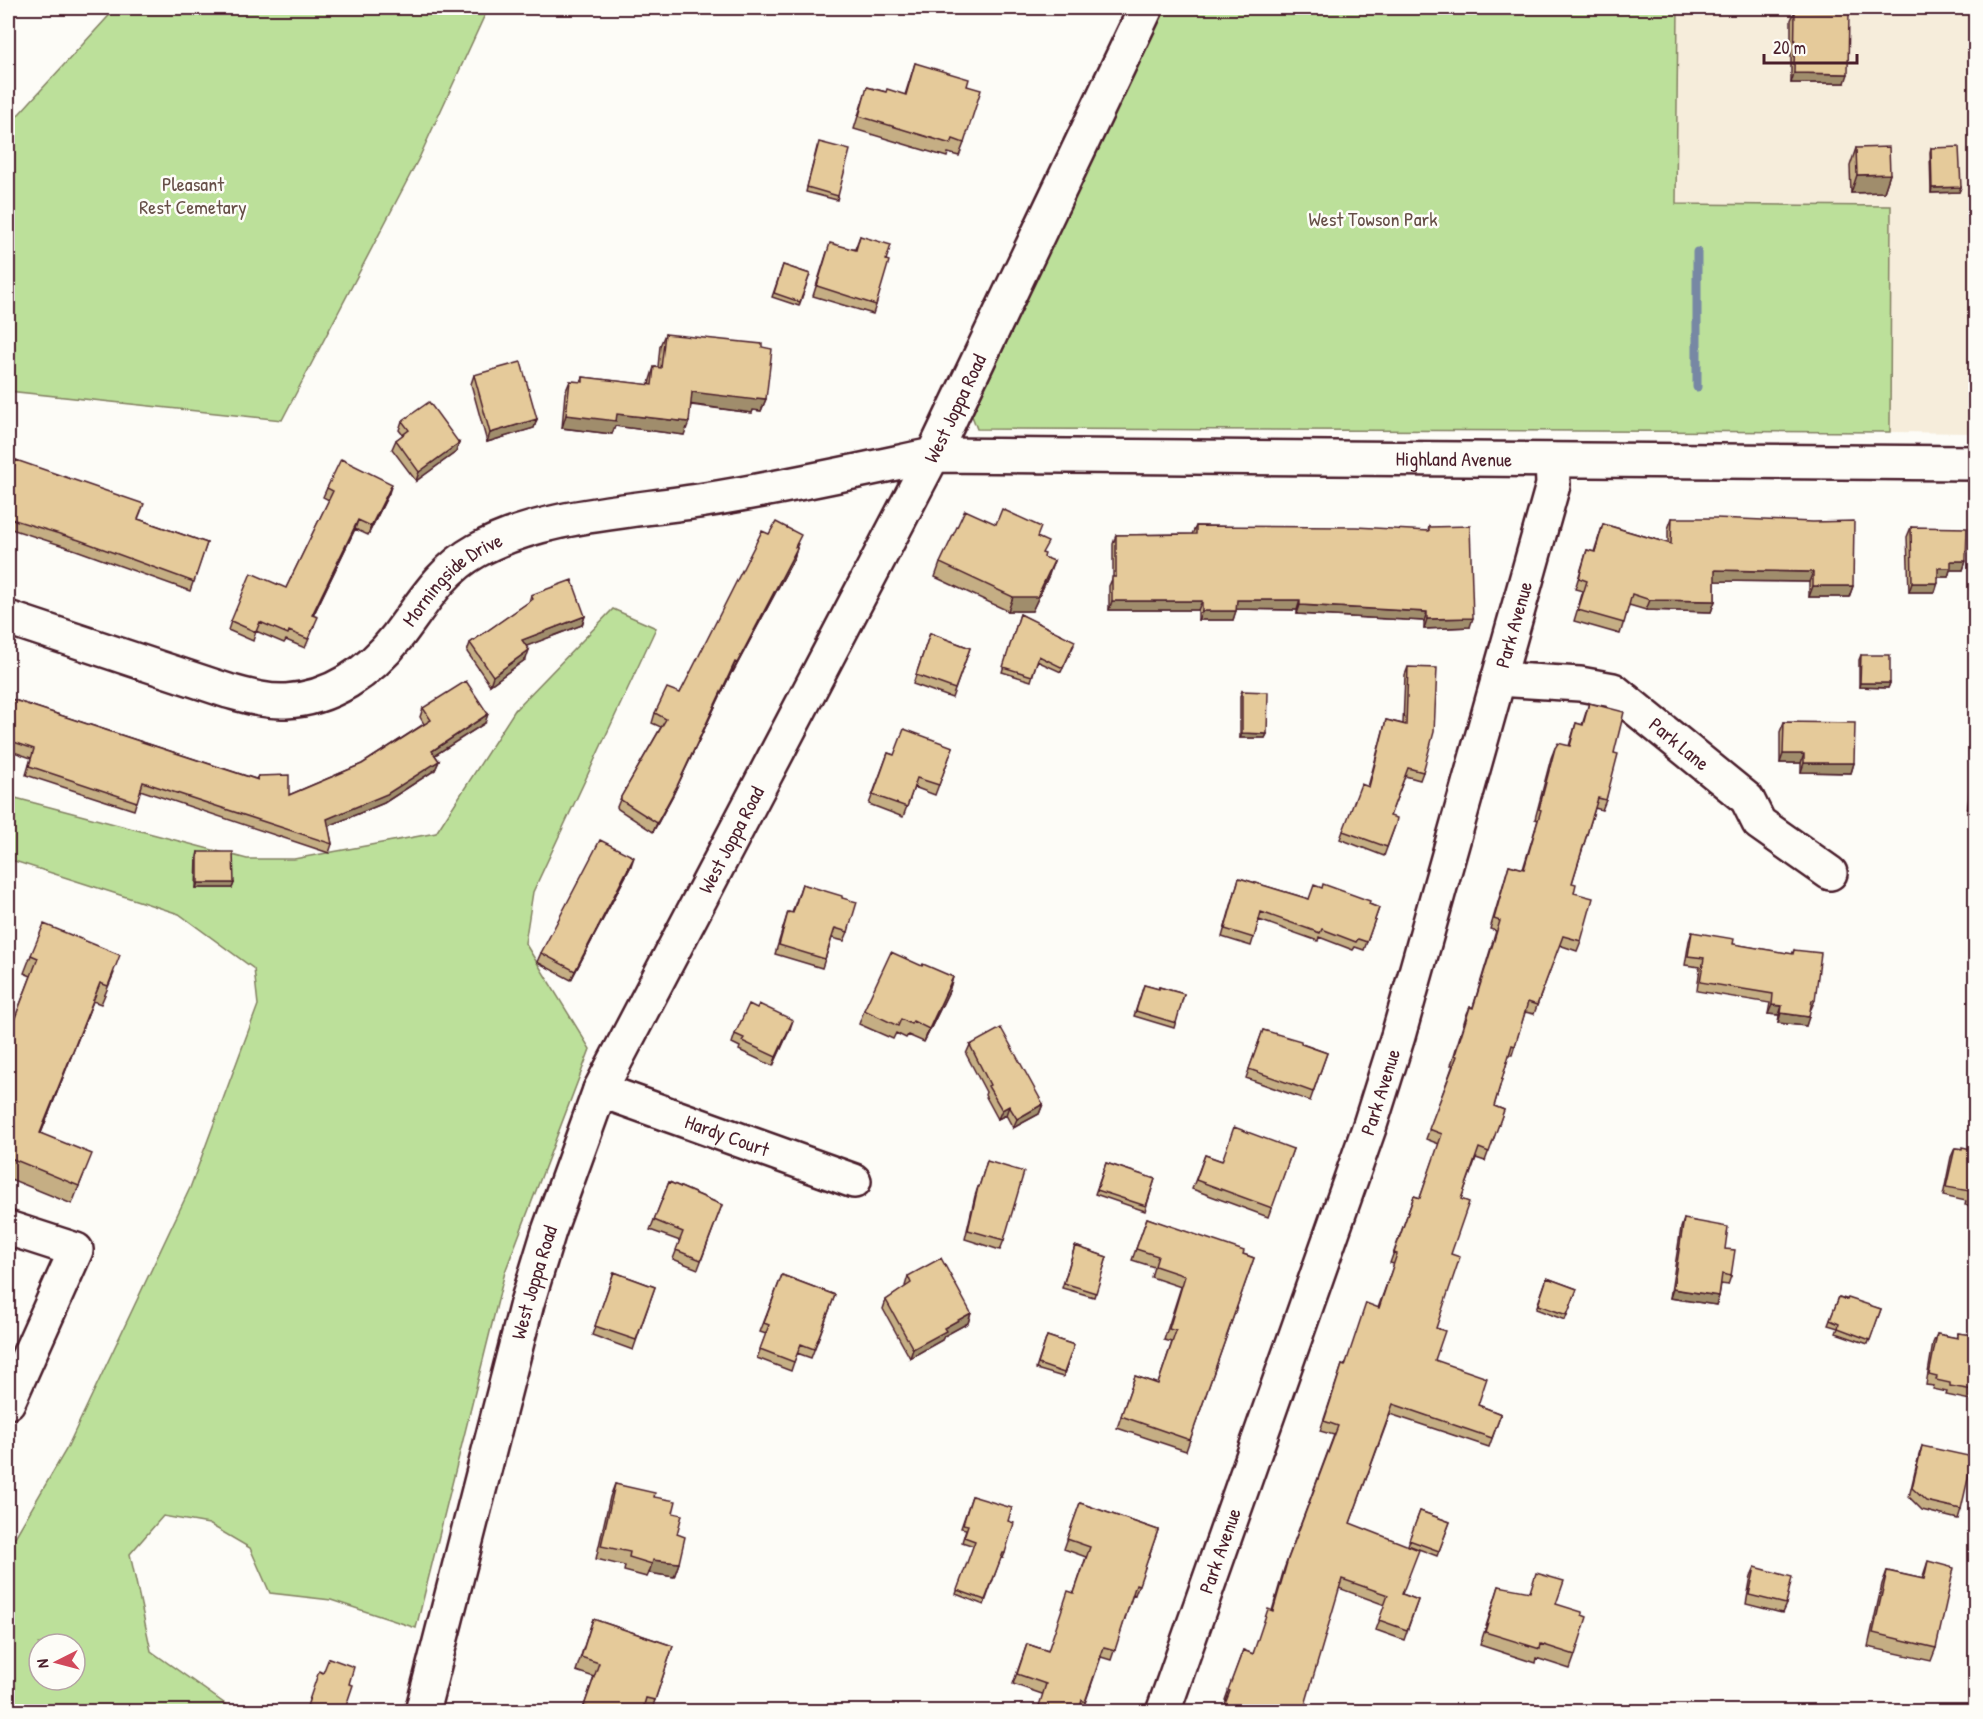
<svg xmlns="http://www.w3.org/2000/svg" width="1983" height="1719" font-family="'Patrick Hand',sans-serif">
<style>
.built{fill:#f6eddb}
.green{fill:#bce09a;stroke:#838062;stroke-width:1.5;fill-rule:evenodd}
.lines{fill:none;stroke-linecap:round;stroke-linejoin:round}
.stream{stroke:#7788a4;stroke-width:9}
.minor-casing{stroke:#4a1f2b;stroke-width:38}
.minor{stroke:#fdfcf7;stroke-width:33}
.wall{fill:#c5ae84;stroke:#4a1f2b;stroke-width:1.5}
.shaded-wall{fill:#a08d6c;stroke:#4a1f2b;stroke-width:1.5}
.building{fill:#e5ca9a;stroke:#4a1f2b;stroke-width:1.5}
.labels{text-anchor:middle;stroke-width:5;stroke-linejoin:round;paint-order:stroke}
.park-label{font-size:20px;fill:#664f47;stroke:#fdfcf7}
.street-label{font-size:20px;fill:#4a1f2b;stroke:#fdfcf7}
</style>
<rect width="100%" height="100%" fill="#fdfcf7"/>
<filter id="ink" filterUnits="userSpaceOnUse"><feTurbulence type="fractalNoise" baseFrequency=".0167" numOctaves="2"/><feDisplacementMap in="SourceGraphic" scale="12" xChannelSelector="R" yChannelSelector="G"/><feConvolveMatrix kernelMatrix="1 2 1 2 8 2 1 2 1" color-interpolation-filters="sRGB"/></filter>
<g filter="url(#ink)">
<path class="built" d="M1678,8H1975V433L1890,432L1891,206L1676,204Z"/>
<path class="green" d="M116,8H488L420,156L282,420L8,391V126Z
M1164,8H1678L1676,204L1891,206L1890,432L977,429L972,416Z
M613,609L656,628L533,892L525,943L590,1049L505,1272L416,1628L331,1600L270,1593L250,1548L209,1524L163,1516L130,1554L151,1651L228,1706L226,1711H8V1549L67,1448L190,1188L258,1005L254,969L179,914L8,859V796L247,859H294L436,833L515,710ZM39,1644H75V1680H39Z"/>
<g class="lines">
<path class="stream" d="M1697,387V252"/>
<g class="minor-casing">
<g id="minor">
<path id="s1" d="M8,618L228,691C247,696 266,702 286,701C330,699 370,672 397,637C421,606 440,571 476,551C542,514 631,512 705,500C781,488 857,471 933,455L1976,463"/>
<path id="s2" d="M1498,679L1580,684L1613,690L1747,799L1759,823L1830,873"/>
<path id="s3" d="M600,1090L854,1181"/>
<path d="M8,1228L76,1250L8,1402"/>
<path id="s4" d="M422,1712L527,1303L549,1231L600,1090L933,455L1146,8"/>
<path id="s5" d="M1163,1712L1369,1128L1398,1036L1553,485L1552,460"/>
</g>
</g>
<use href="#minor" class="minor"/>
</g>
<path class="wall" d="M1795,11L1845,83H1791V20Z
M915,63L967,86L964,143L959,156L948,153L947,157L854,129L867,87L886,92L905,95Z
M817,147L838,196L837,200L806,192Z
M1856,148L1890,174L1884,192L1851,193L1850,166Z
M1931,148L1961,187L1959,192L1931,193L1930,152Z
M860,236L886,260L876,305L873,314L813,296L827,252L855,249Z
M783,265L810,274L799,306L772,297Z
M665,334L766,399L761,411L753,410L752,413L691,405L684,435L615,426L612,434L562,428L565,393L570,381L581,382L583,377L649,385L650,380L654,367H658L660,346Z
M474,375L537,419L534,428L487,442L471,384Z
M402,421L459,443L456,452L416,481L392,449L396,440L403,435L399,430Z
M16,460L138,519L207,543L190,591L76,550L8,528V485Z
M327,488L389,493L368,535L355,529L313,616L314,627L305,648L286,640L284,643L256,631L253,641L228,630L231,621L286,588L329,500L323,497Z
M1672,518L1853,586L1849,597H1809V582L1715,581V601L1711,612L1646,610L1629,605L1620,634L1574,621L1583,591L1575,589L1587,550L1594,552L1603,524L1668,543V529Z
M996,524L1038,538L1043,554L1049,575L1032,611H1008L935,577L940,563Z
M1196,526L1428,531L1429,527L1470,627L1424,629V621L1297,614V610L1236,609L1233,620H1198V610H1109V586L1113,577V544L1116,535L1192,534Z
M1911,527L1966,561L1963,570H1950L1948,577H1938L1935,592H1909L1907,537Z
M769,534L798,544L796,548H797L794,558L733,672L732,671L673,795L653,832L618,809L617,807L621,797L661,727L652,723L655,713L680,693Z
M531,595L585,616L582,625L526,646V659L490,685L467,652L470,643L529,602Z
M1020,614L1074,645L1061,672L1037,661L1031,681L1002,672Z
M930,633L970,648L952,698L913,684Z
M1861,655L1890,683L1888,688L1859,687V660Z
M1408,667L1423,772L1420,780L1405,776L1390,816L1396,823L1384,856L1340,839L1343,831L1368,787L1386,720L1403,724L1405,675Z
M1242,691L1267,734L1265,738H1240V696Z
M8,698L256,779L258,776L289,795L362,764L424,724L420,717L423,708L485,723L435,755L439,761L435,770L384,803L328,826L332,844L329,853L140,790L134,810L26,775L31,758L8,750Z
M1589,703L1614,753L1606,800L1602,810L1595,808L1572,883L1574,893L1581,941L1577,951L1559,945L1534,1014L1525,1012L1512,1055H1509L1494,1106L1504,1110L1485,1161L1476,1158L1461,1199L1436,1328L1435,1360L1478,1405L1501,1414L1489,1447L1390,1414L1350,1523L1402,1594L1418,1600L1404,1640L1376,1630L1385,1605L1339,1588L1226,1701L1225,1700L1243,1650L1253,1654L1272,1611L1284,1569L1334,1435L1320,1431L1342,1365L1344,1366L1378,1308L1394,1264L1390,1263L1414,1196L1420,1198L1439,1144L1426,1139L1453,1065H1451L1466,1016L1470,1007H1473L1496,931L1490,929L1509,865L1523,869L1538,820L1535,819L1551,758L1555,748L1569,746L1576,723L1582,725Z
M1784,722L1854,763L1851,773L1801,772V763H1780V732Z
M953,747L935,795L914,787L903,817L869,804L888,753L894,755Z
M1971,783L1976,813H1967L1970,788Z
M198,852L234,883L232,888H196L197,856Z
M631,866L571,980L537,962L541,953Z
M1239,878L1309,899L1369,904L1379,908L1364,950L1355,947L1353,950L1319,937L1318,941L1259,920L1251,946L1222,937Z
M802,884L842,898L848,932L844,941L832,938L822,968L775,954L788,912L792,913Z
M1692,932L1733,944L1792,954L1794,950L1815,1000L1811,1009H1810L1806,1026L1778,1023L1779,1015L1768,1014L1770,1003L1697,991L1700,967L1685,965L1689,941Z
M31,955L114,973L101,1004L93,1001L41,1133L85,1171L72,1204L8,1178V1036L31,976L24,973Z
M922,966L953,977L949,991L924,1042L908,1035L906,1038L896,1033L893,1039L859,1024L864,1010Z
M1144,985L1158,989L1159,987L1184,994L1174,1028L1134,1016Z
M790,1029L773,1066L739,1050L740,1047L732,1043L735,1034Z
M1263,1030L1327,1053L1310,1101L1246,1078Z
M970,1045L1043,1104L1039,1114L1013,1128L1006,1115L998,1119L985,1095L986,1092L966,1054Z
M1955,1148L1976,1150V1207L1965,1205L1966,1201L1943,1196L1951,1157Z
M1293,1149L1268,1217L1192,1189L1205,1155L1222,1161Z
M987,1161L1004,1240L1000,1250L965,1239L975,1196L978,1187H979Z
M1106,1163L1155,1179L1145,1211L1095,1194Z
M669,1182L722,1205L698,1269L673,1259L680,1241L650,1230Z
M1147,1218L1254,1258L1186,1451L1117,1428L1135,1376L1158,1384L1172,1342L1164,1340L1181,1287L1151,1277L1154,1267L1132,1260Z
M1684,1219L1725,1249L1731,1276L1728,1285L1721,1284L1719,1296L1716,1305L1670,1298L1681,1228Z
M1075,1246L1107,1257L1094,1297L1062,1288Z
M614,1272L655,1287L633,1350L592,1335Z
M782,1275L835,1295L811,1358L797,1353L791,1371L757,1358L766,1334L760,1332Z
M908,1276L971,1313L968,1323L944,1336L942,1340L910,1358L883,1309L886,1300L906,1287L905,1286Z
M1547,1278L1577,1289L1565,1320L1536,1309Z
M1839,1297L1881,1309L1868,1344L1836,1333L1838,1328L1828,1325Z
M1972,1329H1976V1398L1971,1397L1970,1400L1946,1395L1947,1392L1933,1389L1934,1386L1926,1385L1933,1343L1937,1334L1956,1338L1958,1333L1970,1335Z
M1047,1336L1074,1345L1063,1377L1036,1369Z
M1922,1446L1961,1509L1958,1519L1922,1510L1909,1497L1919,1455Z
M615,1484L654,1497L673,1513L677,1534L679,1563L674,1577L649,1573L647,1577L624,1571L625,1566L596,1559L610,1497Z
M972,1496L1008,1521L1005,1553L1003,1558L1001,1557L984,1605L956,1594L974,1546L962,1542L966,1529L961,1528Z
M1080,1503L1158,1530L1135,1595L1133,1594L1111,1660L1101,1657L1082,1712L1042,1694L1013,1684L1027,1644L1048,1651L1074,1593L1086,1557L1064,1549Z
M1420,1511L1450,1522L1437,1556L1408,1545Z
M1928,1561L1936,1648L1931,1661L1868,1647L1882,1584L1887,1571L1922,1579Z
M1755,1567L1786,1604L1782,1613L1746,1604L1751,1576Z
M1499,1586L1556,1604L1575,1655L1570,1669L1536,1658L1535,1663L1480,1645Z
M593,1619L673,1646L651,1712H582L594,1677L576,1671Z"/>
<path class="shaded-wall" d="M1794,73L1848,74L1845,83H1791Z
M1890,174L1884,192L1851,193L1857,175Z
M1961,187L1959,192L1931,193L1932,188Z
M692,392L766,399L761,411L753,410L752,413L688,404Z
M617,414L689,422L684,435L615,426L612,434L562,428L566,415Z
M537,419L534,428L487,442L490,433Z
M459,443L456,452L416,481L419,472Z
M392,484L389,493L368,535L371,526Z
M358,520L355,529L309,624L312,615Z
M797,548L794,558L733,672L737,663Z
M1054,561L1049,575L1032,611H1008L1013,597Z
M1951,561H1966L1963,570H1950L1948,577H1935L1938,568Z
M1715,570L1813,572L1809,582L1711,581Z
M1912,583H1938L1935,592H1909Z
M1813,586H1853L1849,597H1809Z
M1237,600H1300L1297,610L1233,609Z
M1650,600L1715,601L1711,612L1646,610Z
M1112,601H1202L1198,610H1109Z
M1300,605L1427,612L1424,621L1297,614Z
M1202,611H1236L1233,620H1198Z
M585,616L582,625L519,649L522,640Z
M1473,618L1470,627L1424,629L1427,619Z
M529,650L526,659L490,685L493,676Z
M735,662L732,671L673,795L653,832L657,823Z
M1860,683H1890L1888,688L1859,687Z
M488,714L485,723L429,759L432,751Z
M1242,733L1267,734L1265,738H1240Z
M1783,754H1804L1801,763H1780Z
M439,761L435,770L384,803L324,828L327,819Z
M1804,763H1854L1851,773L1801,772Z
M1968,808L1976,809V813H1967Z
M634,857L631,866L571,980L575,971Z
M198,883H234L232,888H196Z
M953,977L949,991L924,1042L929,1029Z
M100,983L93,1001L34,1151L40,1133Z
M1772,1005L1782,1006L1779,1015L1768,1014Z
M1781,1013L1809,1017L1806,1026L1778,1023Z
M793,1020L790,1029L773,1066L776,1057Z
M1043,1104L1039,1114L1013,1128L1017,1119Z
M1009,1106L1006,1115L998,1119L1002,1110Z
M1673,1289L1719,1296L1716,1305L1670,1298Z
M971,1313L968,1323L944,1336L942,1340L910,1358L913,1349L944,1328Z
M653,1560L679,1563L674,1577L649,1573Z"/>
<path class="building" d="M1795,11L1849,12L1848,74L1794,73Z
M915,63L969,79L967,86L981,90L964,143L953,139L951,144L859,116L867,87L886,92L887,89L906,95Z
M819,142L850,150L838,196L807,187Z
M1889,147L1890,174L1857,175L1856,148Z
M1959,147L1961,187L1932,188L1931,148Z
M860,236L891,245L886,260L889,261L876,305L817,286L830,243L856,250Z
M783,265L810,274L800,302L774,293Z
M665,334L762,344V347L772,349L766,399L757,398L756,400L692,392L689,422L617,414L616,421L566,415L570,381L583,382V377L652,385L654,367L661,368Z
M521,362L537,419L490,433L474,375Z
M429,402L459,443L419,472L396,440L409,430L402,421Z
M341,459L392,484L371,526L358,520L312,615L318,617L308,639L289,631L288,634L260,622L256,632L231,621L251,573L286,588L333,491L327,488Z
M16,460L144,504L138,519L207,543L194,582L79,540L8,518V488Z
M1002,509L1041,527L1037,537L1048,542L1042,553L1045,554L1044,557L1054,561L1037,597H1013L940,563L965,510L996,524Z
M1672,518H1716L1813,522L1854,521L1853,586H1813V572L1715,570V601L1650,600L1632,594L1624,623L1578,610L1587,581L1579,578L1587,550L1595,552L1603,524L1671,544Z
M776,522L801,535L795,547L797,548L737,663L735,662L677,786L657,823L621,800V797L666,719L655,713L667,688L680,693L762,531L769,534Z
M1196,526L1356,527L1429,531V527L1470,526L1473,618L1427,619V612L1300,605V600H1237L1236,611H1202V601H1112V577H1116V535L1196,534Z
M1911,527L1967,528L1966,561H1951V568H1938V583H1912Z
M572,580L585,616L522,640L529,650L493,676L470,643L533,599L531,595Z
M1020,614L1075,641L1063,668L1039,656L1032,676L1003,667Z
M930,633L970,648L955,689L916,675Z
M1861,655H1890V683H1860Z
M1408,667L1437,668L1434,732L1423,772L1408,768L1390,816L1397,818L1396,823L1387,847L1343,831L1361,784L1369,787L1386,720L1406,725Z
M466,681L488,714L432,751L439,761L387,794L327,819L332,844L143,782L137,802L29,766L34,749L8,740V698L258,780V776L289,775V795L362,764L431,720L423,708Z
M1242,691L1268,692L1267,734L1242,733Z
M1589,703L1624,712L1614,753L1618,754L1606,800L1598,798L1572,883L1576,884L1574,893L1593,898L1581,941L1563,936L1537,1005L1528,1002L1515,1046L1512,1045L1494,1106L1504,1110L1489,1152L1479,1148L1461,1199L1469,1202L1451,1254L1460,1257L1436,1328L1445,1331L1435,1360L1487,1378L1478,1405L1501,1414L1492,1438L1393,1404L1350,1523L1419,1550L1402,1594L1418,1600L1407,1630L1379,1620L1388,1595L1342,1579L1303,1712H1222L1230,1691L1228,1690L1243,1650L1253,1654L1268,1609L1273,1611L1288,1559L1338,1426L1324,1421L1342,1365L1345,1366L1366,1303L1379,1308L1397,1254L1394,1253L1414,1196L1420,1198L1442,1134L1429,1129L1457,1056L1455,1055L1470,1007L1473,1008L1500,921L1494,919L1509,865L1524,869L1541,810L1539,809L1555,748L1558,743L1570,746L1576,723L1583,725Z
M1784,722L1855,723L1854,763H1804V754H1783Z
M904,729L953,747L939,785L917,778L907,807L873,795L888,753L894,755Z
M1971,783H1976V809L1968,808Z
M600,840L634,857L575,971L541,953Z
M198,852H233L234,883H198Z
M1239,878L1309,899L1314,885L1322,888L1323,884L1370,901L1369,904L1379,908L1367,942L1358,939L1356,942L1322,929L1320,933L1261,912L1254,938L1225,929Z
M802,884L842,896V898L857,902L848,932L835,928L825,959L779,945L788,912L793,913Z
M44,924L120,955L108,986L100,983L40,1133L92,1154L79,1186L8,1157V1036L38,958L31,955Z
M1692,932L1734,939L1733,944L1793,954L1794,950L1821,953L1815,1000H1812L1809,1017L1781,1013L1782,1006L1772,1005L1773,994L1700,982L1704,958L1688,956Z
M891,952L922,966L923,964L953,977L929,1029L913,1021L911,1024L901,1019L898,1026L864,1010Z
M1144,985L1159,989V987L1184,994L1176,1023L1136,1011Z
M749,1004L757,1008L759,1004L793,1020L776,1057L742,1041L744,1038L735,1034Z
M1001,1028L1043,1104L1017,1119L1009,1106L1002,1110L988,1086L990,1085L970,1045Z
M1263,1030L1301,1041V1044L1327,1053L1313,1092L1249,1069Z
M1234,1127L1293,1149L1272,1208L1196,1180L1205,1155L1222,1161Z
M1962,1147L1976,1150V1197L1969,1196L1970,1191L1946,1187L1955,1148L1962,1149Z
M987,1161L1024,1172L1004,1240L968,1230L978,1187H979Z
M1106,1163L1155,1179L1146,1206L1097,1190Z
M669,1182L722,1205L701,1260L676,1250L683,1232L654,1220Z
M1147,1218L1244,1251L1243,1254L1254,1258L1190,1440L1121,1416L1135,1376L1158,1384L1176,1331L1169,1329L1185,1276L1155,1266L1158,1256L1136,1249Z
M1684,1219L1728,1227L1725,1249L1735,1250L1731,1276L1722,1274L1719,1296L1673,1289Z
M1075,1246L1107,1257L1096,1293L1064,1283Z
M941,1258L971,1313L944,1328L946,1331L913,1349L886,1300L911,1283L908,1276Z
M614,1272L655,1287L636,1340L595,1326Z
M782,1275L835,1295L814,1349L801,1344L794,1362L760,1349L769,1325L764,1323Z
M1547,1278L1577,1289L1567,1315L1538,1305Z
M1839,1297L1847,1300L1848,1298L1881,1309L1870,1340L1838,1328L1839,1324L1830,1320Z
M1972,1329H1976V1388H1974L1973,1390L1950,1386V1383L1936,1380L1937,1377L1929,1375L1937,1334L1958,1338V1333L1971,1335Z
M1047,1336L1074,1345L1064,1373L1038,1364Z
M1922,1446L1973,1457L1961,1509L1926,1501L1912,1488Z
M615,1484L655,1493L654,1497L676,1501L673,1513L682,1515L677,1534L685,1537L679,1563L653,1560L652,1564L629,1557L630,1552L601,1546Z
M972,1496L1012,1508L1008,1521L1014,1523L1005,1553H1003L985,1600L957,1590L975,1541L964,1537L968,1525L963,1524Z
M1080,1503L1158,1530L1139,1585L1136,1584L1115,1650L1104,1647L1085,1702L1082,1700L1079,1712H1037L1046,1684L1017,1674L1027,1644L1048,1651L1068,1591L1074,1593L1090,1547L1067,1539Z
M1420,1511L1450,1522L1439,1551L1409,1540Z
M1928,1561L1954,1568L1936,1648L1873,1633L1887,1571L1924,1579Z
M1755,1567L1792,1577L1786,1604L1749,1595Z
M1536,1573L1564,1581L1556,1604L1582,1612V1615L1587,1617L1575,1655L1541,1644L1540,1649L1485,1632L1499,1586L1530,1592Z
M593,1619L673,1646L655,1700L646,1698L642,1712H600L584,1706L599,1663L581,1657Z
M329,1658L354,1667L349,1684L353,1685L344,1712H305L319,1671L323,1673Z
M1900,1705L1935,1712H1899Z"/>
</g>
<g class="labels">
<g class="park-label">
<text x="193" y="191">Pleasant<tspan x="193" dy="23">Rest Cemetary</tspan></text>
<text x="1373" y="226">West Towson Park</text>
</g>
<g class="street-label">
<text dy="7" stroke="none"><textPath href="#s4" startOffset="1416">West Joppa Road</textPath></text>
<text dy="7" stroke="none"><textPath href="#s1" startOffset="1530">Highland Avenue</textPath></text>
<text dy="7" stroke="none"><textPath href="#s1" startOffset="504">Morningside Drive</textPath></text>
<text dy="7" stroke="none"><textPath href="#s5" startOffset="1143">Park Avenue</textPath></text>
<text dy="7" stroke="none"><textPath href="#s2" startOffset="201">Park Lane</textPath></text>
<text dy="7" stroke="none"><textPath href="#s4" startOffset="930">West Joppa Road</textPath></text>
<text dy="7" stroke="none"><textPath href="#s5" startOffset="657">Park Avenue</textPath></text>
<text dy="7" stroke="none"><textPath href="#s3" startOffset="135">Hardy Court</textPath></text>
<text dy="7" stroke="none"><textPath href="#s4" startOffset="444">West Joppa Road</textPath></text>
<text dy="7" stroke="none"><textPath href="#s5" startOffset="171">Park Avenue</textPath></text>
</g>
</g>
<rect width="1983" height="1719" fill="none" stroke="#fdfcf7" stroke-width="30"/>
<rect x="15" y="15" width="1953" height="1689" fill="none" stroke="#4a1f2b" stroke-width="2" filter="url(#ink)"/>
<g transform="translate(57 1662) rotate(264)"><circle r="28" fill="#fdfcf7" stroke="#b5a4a5" stroke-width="1.5"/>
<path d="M0-4.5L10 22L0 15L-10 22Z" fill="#d1495b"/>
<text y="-9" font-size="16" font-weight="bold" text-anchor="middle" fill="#4a1f2b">N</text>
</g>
<path d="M1764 54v9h93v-9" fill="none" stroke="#4a1f2b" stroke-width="3"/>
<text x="1773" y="54" font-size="18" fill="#4a1f2b" stroke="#fdfcf7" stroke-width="4.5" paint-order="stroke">20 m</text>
</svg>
